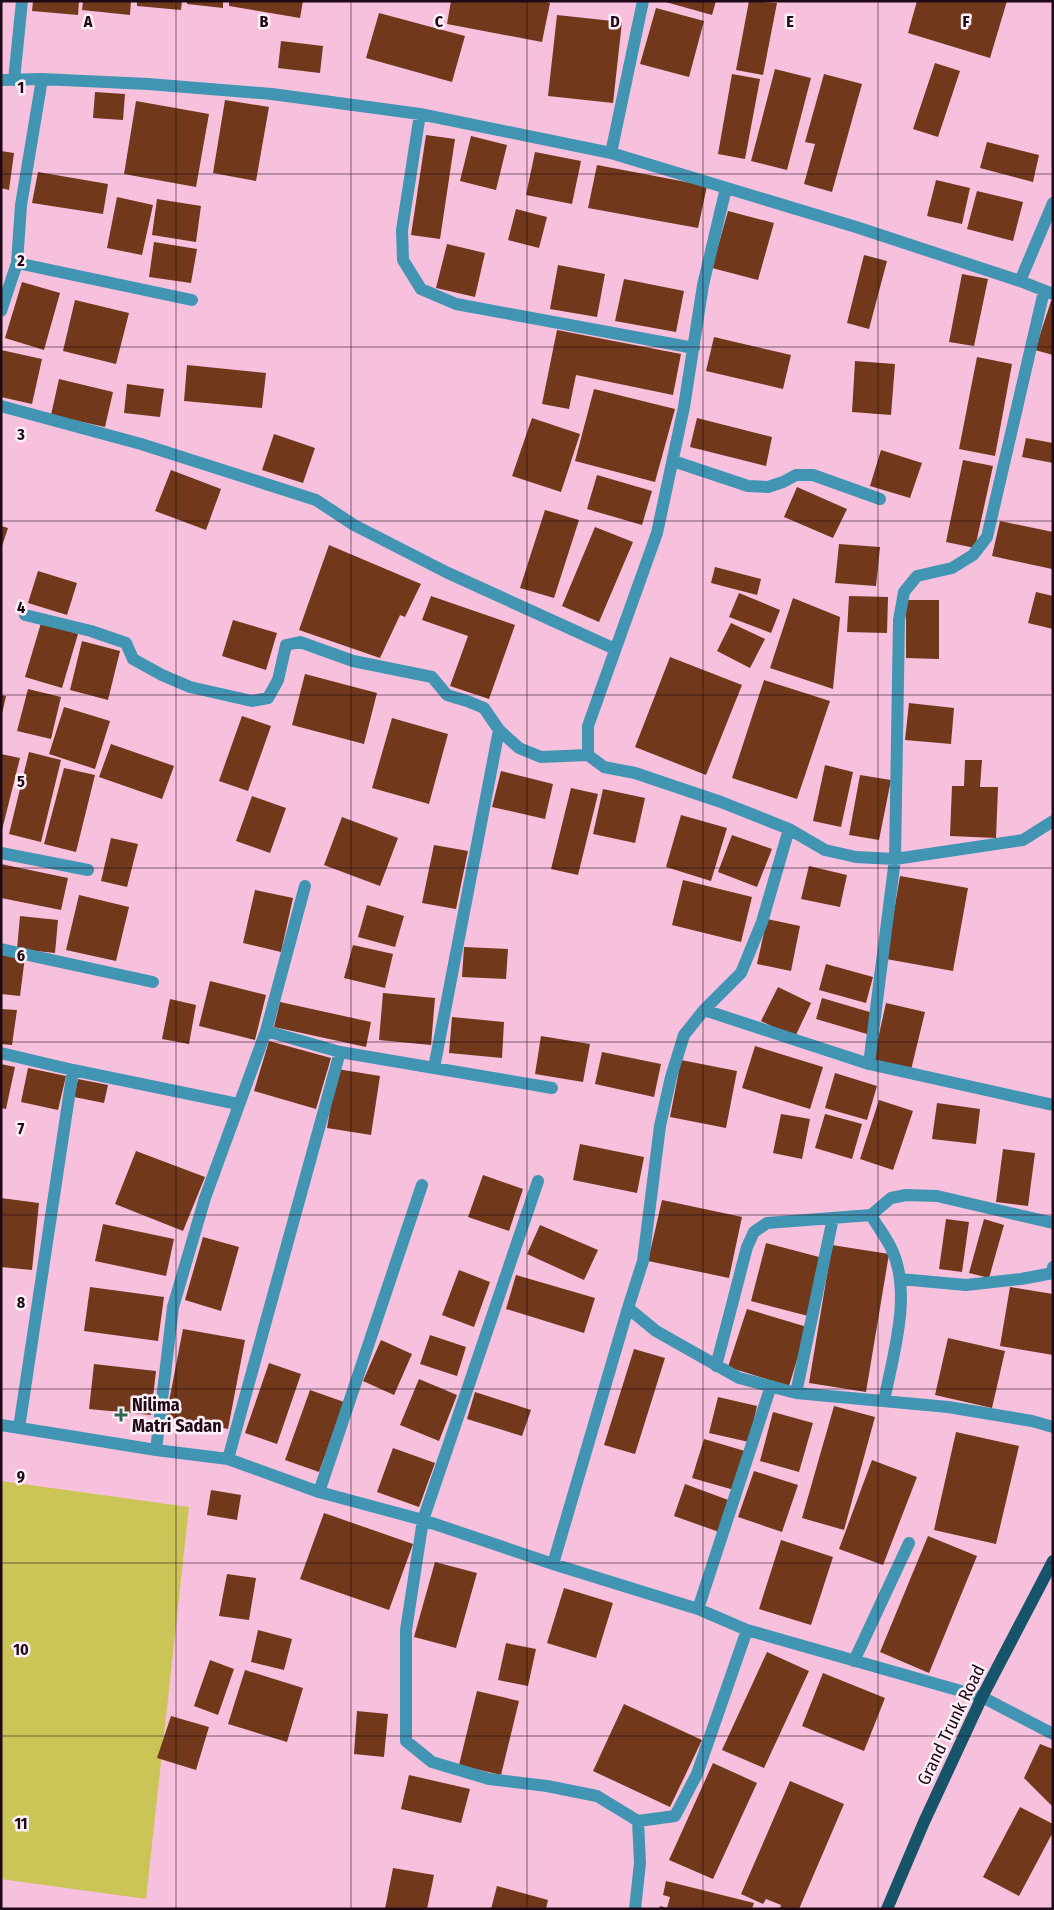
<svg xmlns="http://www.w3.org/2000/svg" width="1054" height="1910" font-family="'Fira Sans Condensed',sans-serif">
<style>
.green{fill:#cbc457}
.building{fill:#71381b}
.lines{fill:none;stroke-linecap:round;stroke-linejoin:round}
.street{stroke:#4294b3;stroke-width:12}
.primary{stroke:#175469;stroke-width:12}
.grid{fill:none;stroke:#1f0916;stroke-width:1;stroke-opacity:0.55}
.poi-dot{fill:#2d6750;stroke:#fef0f7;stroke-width:2}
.labels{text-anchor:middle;stroke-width:5;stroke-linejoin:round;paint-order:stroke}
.poi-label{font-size:18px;font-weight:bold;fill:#1f0916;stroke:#fef0f7;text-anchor:start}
.street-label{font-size:18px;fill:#1f0916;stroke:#fef0f7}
.grid-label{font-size:16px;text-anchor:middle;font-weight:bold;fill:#1f0916;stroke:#fef0f7;stroke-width:5;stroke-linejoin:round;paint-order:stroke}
</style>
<rect width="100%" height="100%" fill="#f7c1de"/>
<path class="green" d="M1,1481L189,1507L146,1899L1,1879Z"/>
<path class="building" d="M33,1H79L78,15L32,11Z
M83,1H131L130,15L82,10Z
M137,1H182L181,10L137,6Z
M187,1H223V8L187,4Z
M229,1H303L300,18L229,6Z
M451,1H542L550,3L542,42L447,24Z
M662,1H716L712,15Z
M749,1L777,3L763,75L736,70Z
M917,1H1007L990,58L908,33Z
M656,8L704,21L689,77L640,64Z
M379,13L465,36L452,82L366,58Z
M557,15L622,22L613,103L548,96Z
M281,41L323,46L320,73L278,68Z
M935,63L960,71L938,137L913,129Z
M775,69L811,78L787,170L751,161Z
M732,74L760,79L745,159L718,154Z
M824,74L862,84L832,192L804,184L815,144L805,142Z
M95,92L125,94L123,120L93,118Z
M225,100L269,107L256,181L213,173Z
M136,101L209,114L196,187L124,174Z
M426,135L455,139L440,239L411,235Z
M471,136L507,145L496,190L460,181Z
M987,142L1039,155L1033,182L980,168Z
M1,151L14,153L9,190L1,188Z
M535,152L581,161L572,204L526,195Z
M597,165L707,186L698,228L588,208Z
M38,172L108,184L103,214L32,203Z
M936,180L970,188L962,224L927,216Z
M977,191L1023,202L1013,241L967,229Z
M117,197L153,205L142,255L107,248Z
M157,199L201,206L196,242L152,235Z
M516,209L547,217L539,248L508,240Z
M728,211L774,223L758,280L712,268Z
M154,242L197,249L191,283L149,277Z
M447,244L485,253L475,297L436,288Z
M864,255L887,261L869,329L847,323Z
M558,265L605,274L597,317L550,309Z
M962,274L988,279L974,346L949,342Z
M624,279L684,291L676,332L615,321Z
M22,282L60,293L44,350L5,338Z
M75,300L129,313L116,364L63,351Z
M1051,301H1053V355L1035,350Z
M557,330L681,354L673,395L576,375L569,409L542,404Z
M714,337L791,355L783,389L706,371Z
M1,350L42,359L32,404L1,397Z
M977,357L1012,364L995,456L959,449Z
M855,361L895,364L891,415L852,412Z
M187,365L266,373L262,408L184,401Z
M59,379L113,392L105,427L51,415Z
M127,384L164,389L160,417L124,413Z
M594,389L675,409L655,482L575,461Z
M532,418L580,434L561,492L512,476Z
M697,418L772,437L766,466L690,447Z
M274,434L315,448L303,483L262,470Z
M1026,438L1053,443V463L1022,457Z
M881,450L922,463L910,498L870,486Z
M963,460L993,466L975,548L946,542Z
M171,470L221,489L206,530L155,511Z
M597,475L652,491L642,525L587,509Z
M797,487L847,509L833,538L784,517Z
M545,510L579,520L554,598L520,588Z
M1000,521L1053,532L1052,569L992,556Z
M1,526L8,528L2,546H1Z
M595,527L633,542L599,622L562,606Z
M839,544L880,547L876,586L835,583Z
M329,545L421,584L405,617L400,615L380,658L299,630Z
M715,567L761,579L757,595L711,583Z
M38,571L77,583L67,615L28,603Z
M1036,592L1053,596V629L1028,623Z
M739,593L780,610L771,633L729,617Z
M431,596L515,625L489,699L450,686L468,636L422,620Z
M849,596L888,597L887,633L847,632Z
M793,598L840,617L833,689L770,668Z
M906,600H939V659L906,658Z
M233,620L277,633L266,670L222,656Z
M41,623L78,634L62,688L25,677Z
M731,623L765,639L750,668L717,651Z
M82,641L120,651L108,700L70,690Z
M670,657L742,685L706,775L635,747Z
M305,674L377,693L364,744L292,725Z
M764,680L830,701L797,799L732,778Z
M28,689L61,697L51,739L17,731Z
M1,695L6,696L2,714H1Z
M909,703L954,708L951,744L905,740Z
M64,707L110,721L95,769L49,754Z
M242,716L271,726L248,791L219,781Z
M392,718L448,734L429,804L372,788Z
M111,744L174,766L162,799L99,777Z
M29,752L61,760L41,842L9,834Z
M1,754L20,758L2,830H1Z
M965,760H982L980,787H998L996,838L950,836L952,786H964Z
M825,765L853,772L841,827L813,821Z
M64,768L95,775L76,852L44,844Z
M501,771L553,784L545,819L492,807Z
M860,775L891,780L879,840L849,835Z
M571,788L598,794L578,875L551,869Z
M603,789L645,798L635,843L593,834Z
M252,796L286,808L270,853L236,841Z
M681,815L727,828L711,881L666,867Z
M342,817L398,838L380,886L324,865Z
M732,835L772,849L757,887L718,872Z
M111,838L138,844L127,887L101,881Z
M434,845L468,851L456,909L422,903Z
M1,864L68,878L61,910L1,898Z
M809,866L847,875L840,907L801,899Z
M900,876L968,888L953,971L886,959Z
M683,880L752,897L741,942L672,925Z
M255,890L293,898L281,952L243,943Z
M79,895L129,907L116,961L66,950Z
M367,905L404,916L395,947L358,937Z
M20,916L58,920L55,953L17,949Z
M767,919L800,926L791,971L757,964Z
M353,945L393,954L385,988L344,978Z
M464,947L508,949L506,979L462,977Z
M1,954L25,957L20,996L1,994Z
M826,964L873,977L866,1003L819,990Z
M210,981L266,995L255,1040L199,1026Z
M778,987L811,1003L795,1037L761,1021Z
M383,993L435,998L431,1045L379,1040Z
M822,998L873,1013L867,1034L816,1019Z
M170,999L196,1005L189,1044L162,1039Z
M280,1002L371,1022L366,1047L274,1027Z
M886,1003L925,1012L911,1070L873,1061Z
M1,1009L17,1010L12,1045L1,1044Z
M452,1017L504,1022L502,1058L449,1053Z
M541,1036L590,1044L583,1082L535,1074Z
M269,1041L331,1058L316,1109L254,1091Z
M755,1046L823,1067L810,1109L742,1088Z
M602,1052L661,1064L654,1097L595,1084Z
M681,1060L737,1071L726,1128L670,1117Z
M1,1064L15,1067L6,1109L1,1108Z
M28,1068L66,1076L58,1110L21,1102Z
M337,1069L380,1076L371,1135L327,1128Z
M835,1073L877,1086L867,1120L825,1108Z
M78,1079L108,1085L104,1103L74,1097Z
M879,1100L913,1111L893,1170L860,1159Z
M937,1103L980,1109L976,1144L932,1139Z
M781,1114L810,1119L802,1159L773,1153Z
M825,1114L862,1124L852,1159L815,1148Z
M580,1144L644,1157L637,1193L573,1180Z
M1003,1149L1035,1153L1028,1206L996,1202Z
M136,1151L205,1177L183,1231L115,1204Z
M483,1175L523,1189L509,1231L468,1217Z
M1,1198L39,1203L32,1270L1,1267Z
M662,1200L742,1217L729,1278L648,1261Z
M946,1219L969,1222L962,1272L939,1269Z
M984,1219L1004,1225L989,1278L969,1273Z
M103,1224L174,1239L166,1276L95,1261Z
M540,1225L598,1250L584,1280L527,1254Z
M203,1237L239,1247L221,1311L185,1300Z
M766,1243L823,1258L808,1316L751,1301Z
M832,1245L889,1254L866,1392L809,1383Z
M459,1270L490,1282L474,1327L442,1315Z
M516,1275L595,1298L584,1333L506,1309Z
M90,1287L164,1297L158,1341L84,1331Z
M1010,1287L1053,1294V1355L1000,1346Z
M747,1309L807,1327L789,1386L728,1367Z
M183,1329L245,1340L228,1429L166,1417Z
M430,1335L466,1347L457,1376L420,1364Z
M948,1338L1005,1351L992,1408L935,1395Z
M381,1340L412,1354L394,1395L363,1381Z
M634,1349L665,1358L635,1454L604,1445Z
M269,1363L301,1374L277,1444L245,1433Z
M94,1364L156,1371L151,1415L89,1409Z
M419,1379L457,1395L439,1441L400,1425Z
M310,1390L344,1402L319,1472L285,1460Z
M475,1392L531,1410L522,1436L467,1419Z
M718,1397L757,1406L749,1442L709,1433Z
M834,1406L875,1417L844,1530L802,1518Z
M773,1412L813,1423L799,1472L760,1461Z
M956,1432L1019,1446L996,1544L934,1530Z
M704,1439L745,1451L734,1490L692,1478Z
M393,1448L435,1463L419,1507L377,1492Z
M872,1460L917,1477L883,1565L839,1549Z
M754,1471L798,1485L782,1532L738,1517Z
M685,1484L731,1501L719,1532L674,1516Z
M211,1490L241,1495L237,1520L207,1515Z
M324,1513L413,1544L389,1610L300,1579Z
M928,1536L977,1556L929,1673L880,1652Z
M781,1540L833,1557L811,1625L759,1609Z
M435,1562L477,1573L456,1648L414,1637Z
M227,1574L256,1578L249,1620L219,1616Z
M564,1588L613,1603L596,1658L547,1643Z
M258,1630L292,1639L284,1670L251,1662Z
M506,1643L536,1649L528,1686L498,1680Z
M767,1652L809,1671L764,1768L722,1750Z
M210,1660L234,1669L218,1715L194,1706Z
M245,1670L303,1688L287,1742L228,1724Z
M823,1673L885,1698L864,1751L802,1726Z
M477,1691L519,1701L501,1775L459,1765Z
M624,1704L702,1740L670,1807L593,1771Z
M357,1711L388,1714L384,1757L354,1754Z
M171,1716L209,1727L196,1770L157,1758Z
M1040,1744L1053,1749V1807L1024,1778Z
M713,1763L757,1783L713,1879L669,1860Z
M409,1775L470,1789L461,1823L401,1809Z
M790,1781L844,1804L799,1909H780L781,1905L766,1899L763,1904L741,1894Z
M1020,1807L1053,1824V1832L1019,1896L983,1877Z
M393,1868L434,1875L427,1909H385Z
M666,1881L754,1903L752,1909H659L660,1906L667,1908L670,1897L663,1895Z
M497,1886L548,1900L546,1909H491Z"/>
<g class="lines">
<path class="street" d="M1,80L42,79L148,84L272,94L420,114L611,153L856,227L1020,281L1053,294
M14,80L22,1
M420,114L402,230L403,260L421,289L456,304L694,348
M611,153L643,1
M726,188L703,285L684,407L657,533L588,726V755L604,767L635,773L721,802L789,829L825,850L856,857L895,859L1023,840L1053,821
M17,263L192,300
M1020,281L1053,203
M1,311L17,263L21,205L42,79
M1,406L141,444L316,500L354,525L448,573L615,649
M673,461L748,486L768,487L783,482L796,475H813L880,499
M25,615L91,631L126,643L133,659L162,675L190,687L252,701L268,698L278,680L286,645L300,642L353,661L432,677L447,695L467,701L484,708L499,730L519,748L541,757L588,755
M789,829L762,922L741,973L704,1010L684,1035L671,1077L660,1126L643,1261L628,1308L656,1331L739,1378L796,1393L948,1407L1032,1421L1053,1427
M1,853L88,870
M1,949L153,982
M704,1010L869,1064L1053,1105
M266,1031L340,1052L552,1088
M1,1053L73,1070L238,1104
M869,1064L895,859L899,620L904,592L917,576L952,568L973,555L987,537L1044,291
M434,1068L499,730
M538,1181L423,1520L406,1630V1741L432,1762L489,1779L547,1786L597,1796L638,1821
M871,1215C877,1226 886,1237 891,1248C913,1292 893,1355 884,1401
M900,1279L966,1285L1021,1279L1053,1273V1267
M716,1366L747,1247L754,1232L767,1223L871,1215L891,1198L906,1195L937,1196L1053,1223
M796,1393L833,1218
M1,1425L156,1450L228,1459L319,1492L423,1520L553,1564L698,1609L747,1630L982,1697L1053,1734
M19,1428L73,1070
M156,1450L173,1307L205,1198L266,1031L305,886
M228,1459L340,1052
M319,1492L422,1185
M553,1564L628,1308
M698,1609L771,1386
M854,1661L909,1543
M635,1909L640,1863L638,1821L675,1816L697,1774L747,1630"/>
<path class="primary" d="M887,1909L924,1822L982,1697L1053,1561"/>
</g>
<path class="grid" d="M176,1V1909M351,1V1909M527,1V1909M703,1V1909M878,1V1909M1,174H1053M1,347H1053M1,521H1053M1,695H1053M1,868H1053M1,1042H1053M1,1215H1053M1,1389H1053M1,1563H1053M1,1736H1053"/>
<path class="poi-dot" d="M118.5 1407.5h5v5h5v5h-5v5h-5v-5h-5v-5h5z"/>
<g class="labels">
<g class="poi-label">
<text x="132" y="1411">Nilima<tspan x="132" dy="21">Matri Sadan</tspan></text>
</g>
<g class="street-label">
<text transform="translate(951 1725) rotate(-64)" y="6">Grand Trunk Road</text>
</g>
</g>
<g class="grid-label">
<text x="88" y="27">A</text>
<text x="264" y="27">B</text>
<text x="439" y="27">C</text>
<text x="615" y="27">D</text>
<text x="790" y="27">E</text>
<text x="966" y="27">F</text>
<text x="21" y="93">1</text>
<text x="21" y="266">2</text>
<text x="21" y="440">3</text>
<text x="21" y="613">4</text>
<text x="21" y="787">5</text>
<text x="21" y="961">6</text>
<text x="21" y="1134">7</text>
<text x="21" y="1308">8</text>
<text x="21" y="1482">9</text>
<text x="21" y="1655">10</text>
<text x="21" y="1829">11</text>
</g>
<rect width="1054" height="1910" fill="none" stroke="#1f0916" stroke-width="5"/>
</svg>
